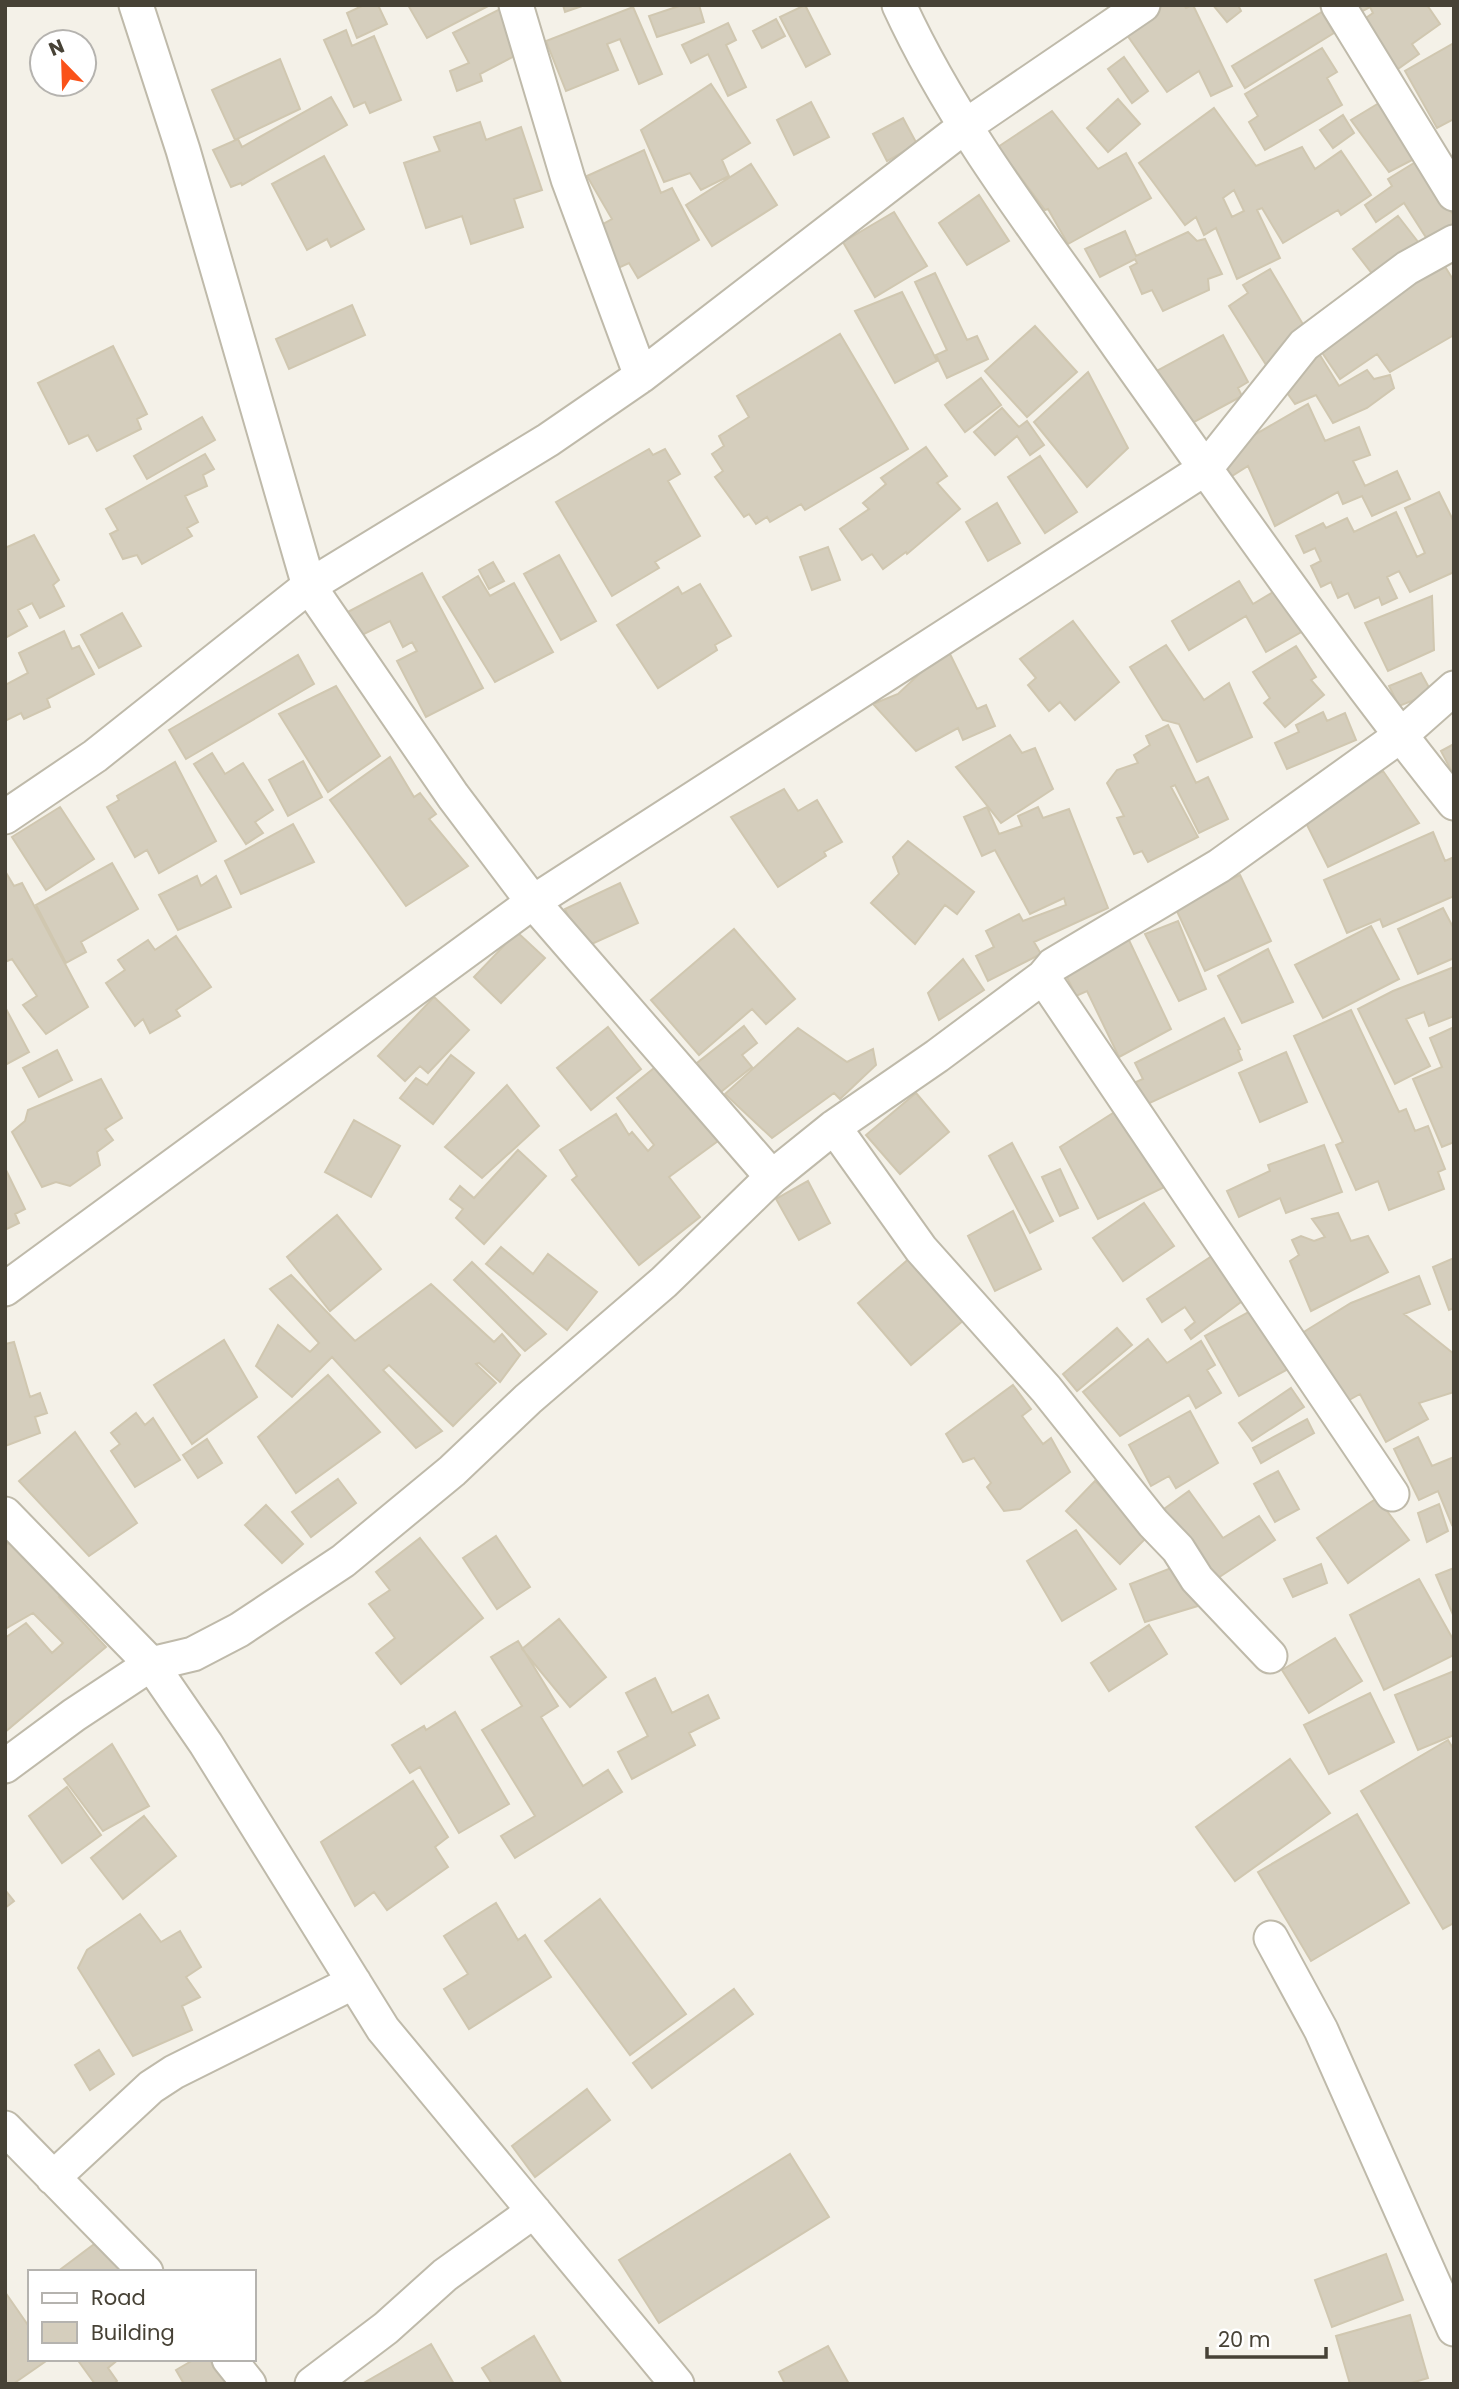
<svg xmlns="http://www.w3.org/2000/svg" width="1459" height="2389" font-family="Poppins,sans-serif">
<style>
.building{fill:#d5cebd;stroke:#d0c7b0;stroke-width:2;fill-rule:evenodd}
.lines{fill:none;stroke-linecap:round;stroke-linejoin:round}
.street-casing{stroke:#bfbaaa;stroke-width:37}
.street{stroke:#fff;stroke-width:33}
</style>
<rect width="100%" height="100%" fill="#f4f1e8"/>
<path class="building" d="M364,5H378L387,24L357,38L347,13Z
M408,5H490L427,38Z
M563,5H585L565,12Z
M682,5H699L704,22L657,37L649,16Z
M805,5L830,54L806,67L780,17Z
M1153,5H1184L1186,8L1193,5L1232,86L1211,96L1199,71L1167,92L1120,25Z
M1213,5H1238L1241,11L1227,22Z
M1352,5H1427L1440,24L1412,44L1419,54L1395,71L1360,22L1373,13L1370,7L1357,14Z
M506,6L528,49L480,74L482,81L457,91L450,71L469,63L453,33Z
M633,7L662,74L639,84L620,39L607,44L618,70L566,91L546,41Z
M1322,12L1334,33L1245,88L1232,66Z
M776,19L785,36L762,48L753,31Z
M728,23L736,40L726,45L746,87L728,96L708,54L691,63L682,45Z
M346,30L352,46L374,36L401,100L370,113L365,102L354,107L324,40Z
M1454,43V119L1437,128L1405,71Z
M1322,48L1337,72L1327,78L1342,105L1265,150L1249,122L1258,116L1245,94Z
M1124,57L1148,91L1132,103L1108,69Z
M280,59L300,109L235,140L212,90Z
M711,84L750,143L722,160L729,176L701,190L690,173L664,182L641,130Z
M331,97L347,125L242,185L241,183L231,187L213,150L238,139L242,147Z
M1118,99L1140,124L1108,152L1087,128Z
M811,102L829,137L794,155L777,120Z
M1379,103L1414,159L1389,172L1351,120Z
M1214,108L1256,166L1302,147L1315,169L1341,151L1371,195L1341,215L1338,210L1283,243L1262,208L1257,210L1280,258L1237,279L1216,228L1204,235L1196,217L1185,225L1139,163ZM1234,190L1244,211L1232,217L1223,198Z
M1052,111L1098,169L1126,153L1151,198L1068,244L1048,209L1045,210L998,147Z
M1343,115L1354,133L1333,148L1320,130Z
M903,118L917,144L887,161L873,134Z
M480,122L486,140L521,127L542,190L514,199L523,227L471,244L462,216L426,228L404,163L440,151L434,137Z
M644,150L661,193L672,188L699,240L638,278L629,263L616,269L594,229L612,219L587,176Z
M324,156L364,229L331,247L327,239L307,250L272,184Z
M1417,161L1454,216V226L1429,242L1404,203L1376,222L1365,205L1392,186L1388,179Z
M751,164L777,205L712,246L686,205Z
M979,195L1009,241L967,265L939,223Z
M894,212L927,266L875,297L843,242Z
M1398,216L1422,247L1377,280L1353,249Z
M1125,231L1136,256L1188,232L1197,241L1205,239L1222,274L1208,279L1209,290L1163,311L1152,290L1142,294L1130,267L1137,263L1135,259L1100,277L1085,249Z
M1439,257L1454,281V335L1390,372L1377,354L1340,379L1319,348L1359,325L1360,312Z
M1270,269L1307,331L1268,368L1229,306L1248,293L1243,285Z
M935,273L967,340L977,336L988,359L947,378L936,355L947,350L915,282Z
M902,292L937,361L895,383L855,311Z
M352,305L365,335L289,369L276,339Z
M1035,326L1077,372L1027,417L985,371Z
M840,334L908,449L805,510L801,504L770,522L767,517L756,524L749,514L744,517L715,477L723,471L712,454L724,446L719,436L749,417L737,396Z
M1223,335L1248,382L1238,388L1242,396L1183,428L1149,375Z
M113,346L147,414L137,419L141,429L97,451L88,435L69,444L38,383Z
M1318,352L1339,386L1367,370L1374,379L1390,375L1394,388L1367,408L1333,423L1316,395L1295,404L1278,380Z
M1088,372L1128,448L1087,487L1034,422Z
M981,378L1001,405L965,432L945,405Z
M1308,404L1325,441L1359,427L1370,455L1353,461L1365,486L1397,471L1410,499L1372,516L1362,496L1343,504L1338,492L1275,526L1248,466L1224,481L1213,463L1249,438Z
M1002,408L1019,427L1027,421L1044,445L1030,455L1017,436L995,455L974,432Z
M202,417L215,440L147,479L134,456Z
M926,447L947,476L937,483L960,509L907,554L906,552L883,569L872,554L862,560L840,529L869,509L863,503L886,484L881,478Z
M649,449L653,455L665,449L680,474L668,481L700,536L655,562L659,568L612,596L556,502Z
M205,454L214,469L203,475L207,486L185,496L198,522L187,528L192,536L142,564L137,555L123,559L110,534L118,530L106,509Z
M1040,456L1077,512L1045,533L1008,477Z
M1439,492L1454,522V572L1410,592L1399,571L1387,577L1397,598L1382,605L1379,597L1355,608L1348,593L1338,598L1331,582L1321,587L1311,566L1321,561L1315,548L1304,553L1296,536L1323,523L1326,528L1347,518L1354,532L1396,512L1417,557L1425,553L1405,508Z
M997,503L1020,543L988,561L966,522Z
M34,535L59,580L53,585L64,606L40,618L32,603L18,610L27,626L5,638V548Z
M828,547L840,580L812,590L800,557Z
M559,555L596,621L561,640L524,574Z
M493,562L504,581L489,589L479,570Z
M422,573L483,688L426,717L397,661L417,651L412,642L403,647L390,621L354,639L342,615Z
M478,576L490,596L514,583L553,652L495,682L443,597Z
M1239,581L1253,604L1285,585L1312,626L1266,652L1246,616L1189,650L1172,621Z
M700,584L731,636L715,645L717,650L658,688L617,625L678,587L682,594Z
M1432,596L1434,650L1388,671L1365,623Z
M122,613L141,646L99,668L81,635Z
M1073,621L1119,682L1075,720L1060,702L1049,711L1028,685L1036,678L1020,659Z
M64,631L72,649L79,646L94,674L47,699L50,707L24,719L21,713L5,721V685L28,673L19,653Z
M1166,645L1204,700L1229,683L1252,737L1197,762L1179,724L1163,720L1130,667Z
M1296,646L1316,677L1311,680L1324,695L1285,727L1264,703L1270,698L1253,672Z
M947,648L977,709L986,705L995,726L963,740L958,728L916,751L873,704L898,694Z
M298,655L314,684L186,759L169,730Z
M1421,673L1432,693L1399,706L1389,686Z
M336,686L380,756L328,792L279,714Z
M1323,712L1327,721L1345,713L1356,740L1287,769L1275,743L1299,732L1296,725Z
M1168,725L1196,783L1208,777L1228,819L1199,833L1175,785L1171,787L1198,837L1148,862L1142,851L1134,854L1117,818L1124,816L1107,783L1117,770L1138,763L1134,755L1150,745L1146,736Z
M1010,735L1022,753L1035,748L1053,789L1001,823L956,767Z
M1454,744V771L1452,772L1441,751Z
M212,753L225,774L243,763L273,810L255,822L263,833L246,844L194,764Z
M390,757L414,797L420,793L436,814L429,819L468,866L406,906L330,800Z
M303,761L322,797L288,816L269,780Z
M175,762L216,841L159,873L147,850L135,857L107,807L119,800L117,796Z
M1383,771L1419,823L1328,867L1304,819Z
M784,789L798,811L817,800L842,842L824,852L826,856L778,887L731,817Z
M60,807L94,859L46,890L12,837Z
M987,807L999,834L1022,826L1018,816L1038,807L1043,818L1069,809L1108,908L1034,942L1041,954L988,981L976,956L994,947L986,931L1019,914L1023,921L1066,905L1064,898L1030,914L995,850L982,856L964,817Z
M293,824L314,862L241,894L225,861Z
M1433,832L1445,861L1454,857V896L1383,927L1380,919L1347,933L1324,880Z
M908,841L974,892L957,914L945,905L915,944L871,903L899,874L893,857Z
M112,863L138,909L81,942L86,952L66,963L36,905Z
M5,871L14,886L22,883L88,1007L46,1034L23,1005L37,996L12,959L5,962Z
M1240,875L1271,941L1205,971L1174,905Z
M197,876L201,886L216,876L231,907L178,930L159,895Z
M620,883L638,923L583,948L565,909Z
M1443,908L1454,929V958L1418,974L1398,929Z
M1178,921L1206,989L1179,1001L1145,934Z
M1371,926L1399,979L1323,1018L1295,965Z
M734,929L795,999L766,1024L752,1009L699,1055L651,1000Z
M517,932L545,958L501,1003L474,977Z
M176,936L211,987L176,1010L180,1016L150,1033L143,1019L135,1026L106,983L125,970L118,960L148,940L155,950Z
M1127,936L1171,1029L1119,1057L1087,991L1076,996L1064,971Z
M1268,949L1293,1002L1242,1023L1218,976Z
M963,959L984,990L939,1020L928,993Z
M1454,967V1016L1429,1026L1424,1012L1406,1019L1430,1066L1395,1084L1358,1009L1393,991Z
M434,997L469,1030L428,1073L420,1066L405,1081L378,1056Z
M5,1007L29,1052L5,1065Z
M1351,1010L1399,1112L1406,1109L1415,1131L1428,1126L1445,1169L1438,1172L1444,1189L1389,1210L1378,1181L1356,1190L1336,1145L1343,1142L1294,1036Z
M1224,1018L1240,1049L1238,1050L1242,1060L1139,1108L1129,1085L1143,1079L1135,1063Z
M744,1026L757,1043L742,1055L752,1067L712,1099L688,1070Z
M608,1027L641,1069L591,1110L557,1068Z
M1454,1027V1142L1442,1147L1413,1079L1442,1067L1430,1038Z
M798,1028L847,1062L873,1049L876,1065L840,1099L834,1093L772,1138L725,1094Z
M57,1050L72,1080L39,1097L23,1068Z
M1286,1052L1307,1102L1260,1122L1239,1073Z
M451,1055L474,1073L433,1124L400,1098L416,1078L427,1085Z
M664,1060L718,1141L669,1177L700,1217L639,1265L572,1180L577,1176L560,1150L616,1114L629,1135L632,1132L648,1151L654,1145L617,1098Z
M101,1079L122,1118L105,1129L113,1140L97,1152L100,1165L70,1186L56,1182L42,1187L12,1132L25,1121L28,1110Z
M507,1085L539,1126L482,1178L445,1147Z
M916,1093L949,1132L900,1174L866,1135Z
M1116,1111L1171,1184L1098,1219L1060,1147Z
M354,1120L400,1146L371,1197L325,1172Z
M1012,1143L1053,1221L1030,1233L989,1156Z
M1324,1145L1342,1192L1286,1213L1280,1198L1239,1217L1227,1191L1270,1171L1268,1165Z
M518,1150L546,1176L484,1244L456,1218L463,1209L450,1199L460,1186L474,1198Z
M5,1168L25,1209L15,1214L19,1223L5,1230Z
M1060,1169L1078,1208L1060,1216L1042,1177Z
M808,1181L830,1223L799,1240L776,1199Z
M1144,1203L1174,1246L1123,1281L1093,1238Z
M1013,1211L1041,1269L995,1291L968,1236Z
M1338,1213L1351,1241L1368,1236L1388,1272L1311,1311L1290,1261L1299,1255L1292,1240L1301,1236L1314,1241L1325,1237L1312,1219Z
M337,1215L381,1269L330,1311L287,1257Z
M501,1247L533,1274L548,1254L597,1292L567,1330L486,1264Z
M1215,1254L1245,1299L1191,1339L1185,1330L1195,1322L1185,1307L1162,1322L1147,1299Z
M911,1257L964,1320L911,1365L858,1303Z
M1454,1258V1308L1449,1310L1433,1267Z
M472,1262L546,1334L525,1351L454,1280Z
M291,1275L355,1341L431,1284L494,1342L502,1334L520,1355L500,1382L479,1363L476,1364L496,1383L453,1426L389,1365L383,1370L442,1431L416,1448L332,1357L292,1397L256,1366L278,1325L310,1352L319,1343L270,1289Z
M1419,1276L1430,1304L1404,1314L1454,1354V1392L1419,1403L1428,1419L1386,1442L1360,1394L1342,1404L1302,1333L1351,1303Z
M1254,1309L1288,1369L1239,1396L1205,1336Z
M1117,1328L1132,1345L1077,1391L1063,1374Z
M1148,1339L1167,1363L1201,1341L1215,1365L1207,1370L1221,1393L1196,1408L1189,1395L1120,1436L1083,1392Z
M224,1340L257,1397L192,1444L154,1385Z
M14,1342L30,1397L40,1393L47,1413L35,1417L40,1433L5,1446V1344Z
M328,1375L380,1432L296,1493L258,1437Z
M1013,1385L1031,1409L1022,1416L1043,1444L1051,1438L1070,1472L1020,1509L1004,1511L987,1487L991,1483L974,1458L963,1462L946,1434Z
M1291,1388L1304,1407L1252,1441L1239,1423Z
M1190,1411L1218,1463L1176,1488L1169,1476L1151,1486L1129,1445Z
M136,1413L145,1425L153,1418L180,1460L135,1487L111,1451L120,1444L111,1433Z
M1307,1419L1314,1433L1261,1463L1253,1448Z
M75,1432L137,1523L89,1556L19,1481Z
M1418,1437L1432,1466L1454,1457V1524L1452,1525L1438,1491L1419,1500L1394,1449Z
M207,1439L222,1463L198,1478L183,1455Z
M1278,1471L1299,1509L1275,1522L1254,1484Z
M338,1479L356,1503L311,1537L292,1512Z
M1095,1481L1149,1535L1120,1564L1066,1511Z
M1189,1491L1223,1538L1259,1516L1275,1540L1215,1580L1164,1509Z
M1377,1498L1409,1540L1348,1583L1317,1538Z
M1439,1504L1448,1531L1427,1542L1418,1513Z
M266,1505L303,1544L282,1563L245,1525Z
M1076,1530L1116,1589L1062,1621L1027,1561Z
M496,1536L530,1587L497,1609L463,1558Z
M420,1538L483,1618L401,1684L376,1653L395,1638L369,1604L390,1590L376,1572Z
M12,1540L63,1594L59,1597L106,1647L5,1732V1638L26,1623L52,1653L63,1643L33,1613L5,1629V1546Z
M1184,1563L1201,1605L1145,1622L1130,1584Z
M1321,1564L1327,1583L1293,1597L1284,1579Z
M1454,1568V1617L1436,1575Z
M1419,1579L1454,1641V1655L1384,1690L1350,1615Z
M559,1619L606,1677L570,1707L522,1649Z
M1149,1625L1167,1654L1109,1691L1091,1663Z
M1335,1638L1362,1681L1309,1713L1282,1670Z
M518,1641L558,1706L541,1717L583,1786L608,1770L622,1792L515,1858L501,1836L535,1816L482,1730L522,1706L491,1657Z
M1454,1671V1735L1418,1750L1395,1695Z
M655,1678L672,1713L708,1695L719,1718L689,1733L695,1745L632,1779L618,1752L648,1736L626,1693Z
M1370,1693L1394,1742L1329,1774L1304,1725Z
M455,1712L509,1804L459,1833L420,1767L410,1773L392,1745L424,1726L426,1730Z
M1448,1740L1454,1750V1923L1443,1929L1361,1791Z
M112,1744L149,1806L103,1831L64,1779Z
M1290,1759L1330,1813L1235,1881L1196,1827Z
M413,1781L448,1837L435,1847L448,1867L387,1910L374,1892L355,1906L321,1842Z
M67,1787L101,1835L62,1863L29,1816Z
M1357,1814L1409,1903L1311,1961L1258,1872Z
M144,1816L176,1856L123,1899L91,1858Z
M5,1890L14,1901L5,1908Z
M600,1899L686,2014L630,2055L545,1941Z
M496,1903L518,1940L525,1935L551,1977L469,2029L444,1989L468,1974L444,1936Z
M140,1914L161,1942L180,1931L201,1967L186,1977L200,1997L182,2006L192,2030L133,2056L78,1968L87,1950Z
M734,1989L753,2014L652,2088L633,2063Z
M99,2050L114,2074L90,2090L75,2065Z
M587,2089L610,2120L535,2177L512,2146Z
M790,2154L829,2217L659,2323L619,2260Z
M105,2236L131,2272H57Z
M1386,2254L1403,2300L1332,2327L1315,2280Z
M5,2292L30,2328V2359H49L13,2384H5Z
M1410,2315L1428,2378L1408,2384H1350L1336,2336Z
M534,2336L562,2384H492L482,2368Z
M431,2344L454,2384H362Z
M828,2346L849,2384H785L779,2372Z
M77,2359H119L108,2368L117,2381L114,2384H95Z
M195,2359H215L229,2384H184L176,2370Z"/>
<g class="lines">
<g class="street-casing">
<path id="street" d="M136,5L183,150L309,586L453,796L533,902L772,1177
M516,5L568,179L641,376
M899,5C956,129 1041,236 1119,347C1228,500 1336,656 1454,803
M1338,5L1454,194
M5,817L95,756L309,586L548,440L641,376L964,127L1143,5
M1043,977L1392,1494
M834,1127L921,1249L1046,1389L1153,1523L1178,1549L1197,1579L1270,1656
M5,1289L533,902L1206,468L1304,345L1407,268L1454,242
M5,1514L151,1664L206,1744L383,2029L677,2384
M5,1766L74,1715L151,1664L193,1654L239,1630L343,1561L452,1471L528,1399L664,1282L772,1177L834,1127L937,1056L1043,977L1053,965L1219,866L1400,736L1454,688
M1271,1938L1321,2030L1454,2329
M5,2128L146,2272
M53,2178L151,2087L174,2072L354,1982
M229,2359L249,2384
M312,2384L386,2328L445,2275L534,2211"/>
</g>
<use href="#street" class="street"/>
</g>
<rect width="1459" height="2389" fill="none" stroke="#474236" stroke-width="14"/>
<rect x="28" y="2270" width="228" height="91" fill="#ffffff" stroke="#b5b3af" stroke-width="2"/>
<rect x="42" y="2293" width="35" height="10" fill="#ffffff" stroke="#b5b3af" stroke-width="2"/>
<text x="91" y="2305" font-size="21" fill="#474236">Road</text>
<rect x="42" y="2322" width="35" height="21" fill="#d5cebd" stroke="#b5b3af" stroke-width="2"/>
<text x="91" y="2340" font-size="21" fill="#474236">Building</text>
<g transform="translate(63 63) rotate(337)"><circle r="33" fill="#ffffff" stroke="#b5b3af" stroke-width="2"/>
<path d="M0-5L12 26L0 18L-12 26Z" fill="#fa5219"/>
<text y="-10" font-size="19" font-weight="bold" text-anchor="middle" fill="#474236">N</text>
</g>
<path d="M1207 2347v10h119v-10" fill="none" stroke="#474236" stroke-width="3.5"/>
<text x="1218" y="2347" font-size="21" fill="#474236" stroke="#ffffff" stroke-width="5" paint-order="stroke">20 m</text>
</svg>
